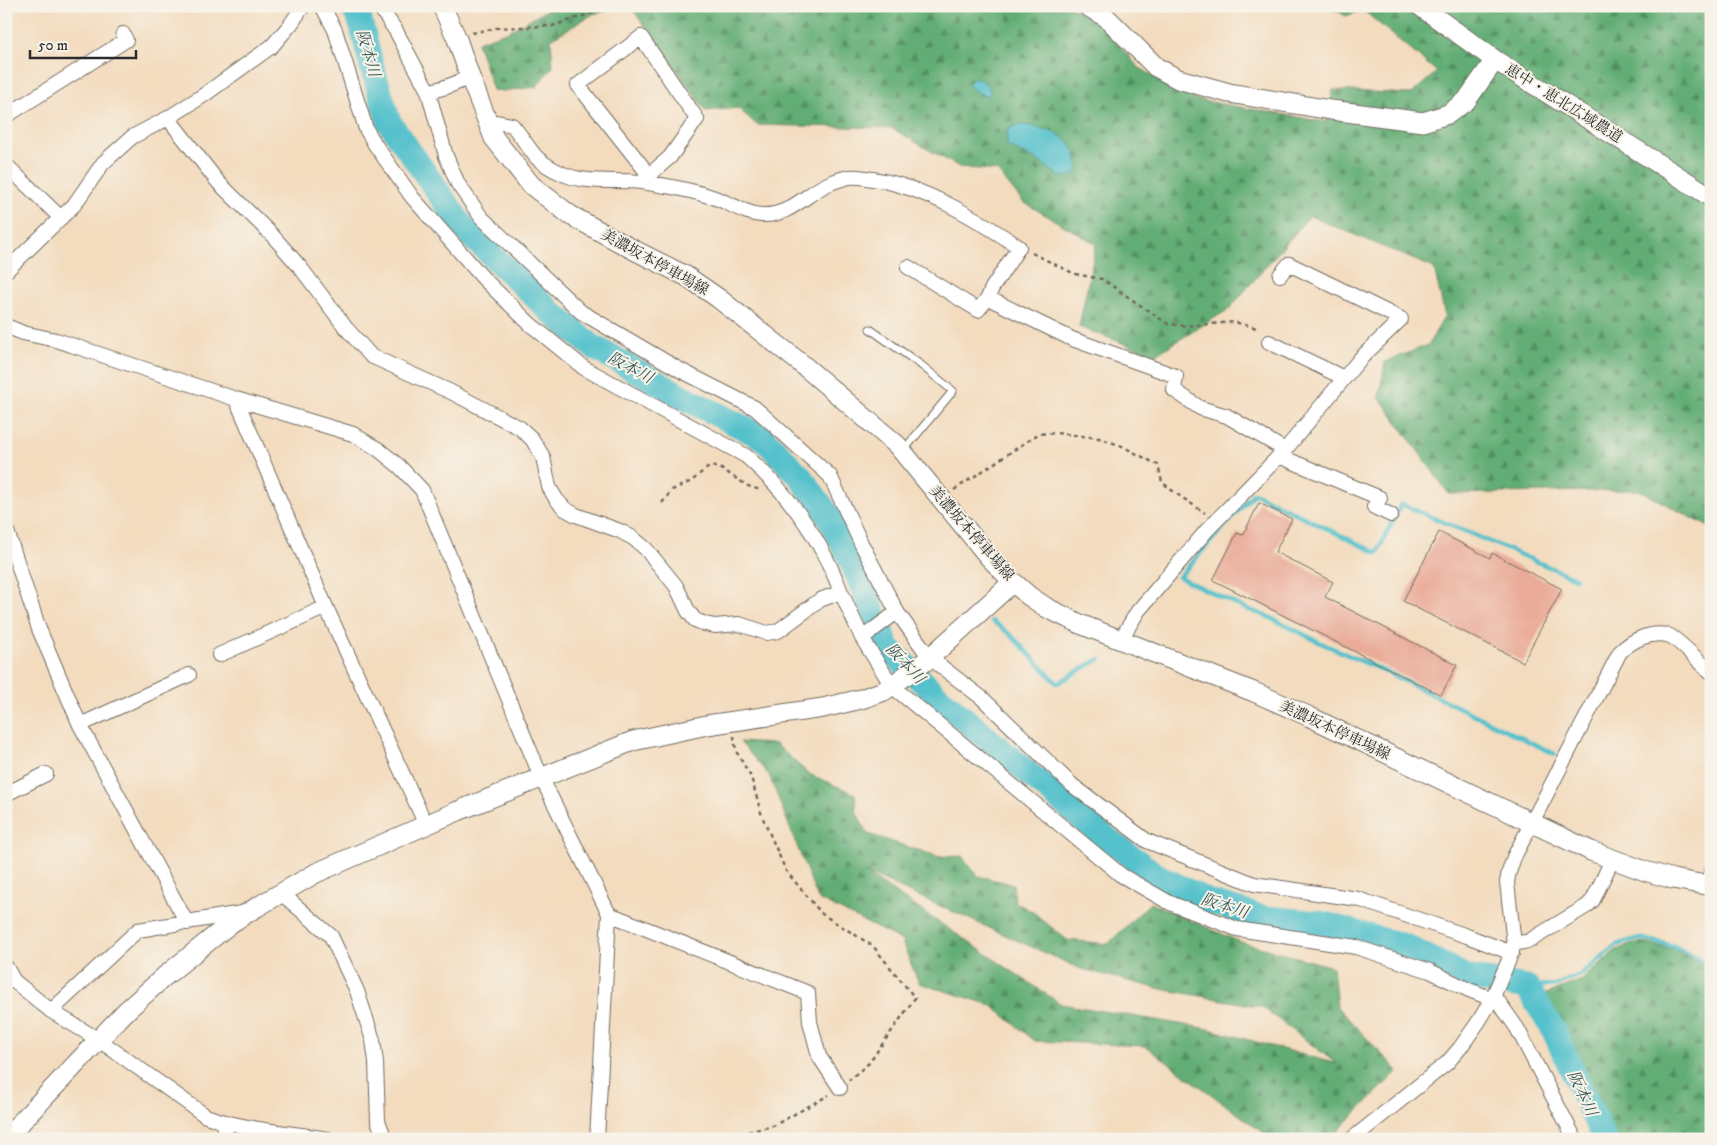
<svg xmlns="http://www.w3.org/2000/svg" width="1717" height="1145" font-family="'IM FELL DW Pica','Noto Serif JP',serif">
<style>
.forest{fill:url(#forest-firs);stroke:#466c50;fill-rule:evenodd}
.water{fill:#54c1cc;stroke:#40767c}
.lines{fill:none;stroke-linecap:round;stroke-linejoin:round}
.stream{stroke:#54c1cc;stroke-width:4.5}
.river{stroke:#54c1cc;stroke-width:25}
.building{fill:#eaac99}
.lane-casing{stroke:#71695e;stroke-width:9}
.street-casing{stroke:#71695e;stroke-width:16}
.secondary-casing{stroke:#71695e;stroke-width:21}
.path{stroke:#71695e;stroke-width:2.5;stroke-dasharray:4 4;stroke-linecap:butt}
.lane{stroke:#fff;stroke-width:7}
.street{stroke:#fff;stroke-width:14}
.secondary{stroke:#fff;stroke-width:19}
.labels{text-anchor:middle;stroke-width:4;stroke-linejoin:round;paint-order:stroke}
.street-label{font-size:15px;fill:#2b2b2b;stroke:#f7f3e8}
.water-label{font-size:16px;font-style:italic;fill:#37585b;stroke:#f7f3e8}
</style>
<defs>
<pattern id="forest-firs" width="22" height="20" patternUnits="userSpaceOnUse" patternTransform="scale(1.25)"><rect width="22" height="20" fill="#62ad75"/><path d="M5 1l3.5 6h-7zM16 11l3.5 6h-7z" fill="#518d60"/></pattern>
</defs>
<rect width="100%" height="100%" fill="#f7f3e8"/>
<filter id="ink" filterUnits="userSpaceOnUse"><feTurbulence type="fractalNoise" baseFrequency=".02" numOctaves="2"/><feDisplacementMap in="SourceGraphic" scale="10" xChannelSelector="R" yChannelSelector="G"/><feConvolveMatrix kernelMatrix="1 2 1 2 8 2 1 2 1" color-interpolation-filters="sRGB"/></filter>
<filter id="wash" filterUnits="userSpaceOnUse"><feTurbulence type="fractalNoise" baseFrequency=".0096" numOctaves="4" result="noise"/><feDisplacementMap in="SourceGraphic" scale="20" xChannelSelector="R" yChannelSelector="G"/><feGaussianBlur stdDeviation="1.12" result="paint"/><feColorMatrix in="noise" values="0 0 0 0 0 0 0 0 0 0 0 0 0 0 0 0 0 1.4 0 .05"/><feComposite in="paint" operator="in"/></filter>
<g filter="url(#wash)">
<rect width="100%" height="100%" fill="#f3dbbe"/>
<path class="forest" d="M554,6H624L593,14L551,39L553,66L536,87L505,91L493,90L477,42L509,31Z
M630,6H1069L1100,23L1138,67L1194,99L1326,122L1333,90L1411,94L1437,72L1363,10L1346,16L1327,6H1711V528L1639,490L1449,494L1379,397L1385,362L1428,345L1445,316L1434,268L1310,216L1229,309L1155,355L1079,327L1096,244L1023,202L997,171L959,167L891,128L757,125L738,108L706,111Z
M740,742L775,744L809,774L855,794L857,814L868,834L940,857L962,856L978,876L1013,884L1015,902L1033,912L1067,940L1108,944L1150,903L1241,942L1333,967L1337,1007L1398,1071L1330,1139H1272L1145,1046L1035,1041L991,1005L919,983L901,940L818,899L769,775ZM864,872L1081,969L1156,988L1262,1007L1337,1064L1209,1029L1061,1004Z
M1639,942L1675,949L1711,968V1139H1610L1584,1081L1541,996L1582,980L1616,950Z"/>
<path class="water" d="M974,78C983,80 987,83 990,91L989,96C981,94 973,92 968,84Z
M1022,125C1032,125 1057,132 1064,138C1074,146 1078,158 1078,170L1074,175L1060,177L1039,161L1007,146V131L1014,126Z"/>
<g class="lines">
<path class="stream" d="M992,621L1011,635L1057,683L1060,682L1073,674L1100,659
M1555,754L1388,673L1319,642L1269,617L1244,608L1179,577L1254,493L1377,553L1401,504L1575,578
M1527,987L1556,985L1582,974L1616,945L1639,938L1674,946L1711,965"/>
<path class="river" d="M352,6L360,20L371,64L389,122L464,229L551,312L592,346L683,397L762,437L800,476L828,515L854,567L888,648L935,694L1094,829L1156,875L1209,902L1265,918L1321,923L1405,946L1466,977L1527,987L1554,1031L1604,1139"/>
</g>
<g id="blocks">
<path class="building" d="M1259,503L1292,519L1275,552L1333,582L1325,597L1457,665L1441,695L1213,580L1237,533L1243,535Z
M1439,532L1490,558L1492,553L1562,589L1523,662L1403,601Z"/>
</g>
</g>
<g filter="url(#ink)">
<use href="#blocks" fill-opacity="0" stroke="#71695e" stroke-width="1"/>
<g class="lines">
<g class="lane-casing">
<path id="lane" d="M870,329L921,365L953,391L903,451"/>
</g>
<g class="street-casing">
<path id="street" d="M322,6L335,30L366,129L376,146L412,197L483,278L530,324L584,368L746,456C788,493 821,539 841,592
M379,6L396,31L428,91C443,90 456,83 470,77
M428,91L446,156L458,184L481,217L581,312L680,370L755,408L830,476L861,543L897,612L930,658L982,698L1072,785L1147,841L1254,884L1358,899L1467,936L1512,953
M6,116L126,40L123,34
M168,118L218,182L272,235L300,267L346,328L371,356L451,392L520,428L532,439L543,457L549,487L556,499L565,509L576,515L620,531L633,538L646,549L676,586L688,611L695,620L705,624L715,626L739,624L767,633L778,631L820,600L841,592L862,638L892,686L1121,875L1170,903L1237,929L1356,947L1430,971L1469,990L1498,1001L1517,1028L1575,1139
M489,124L497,122L512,125C521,135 528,148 537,158C543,163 552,169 559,172C583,185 615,179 641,182C662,185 695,191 715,198C730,203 745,214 761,215C789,217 805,194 828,184C835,181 843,178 850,177C857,176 866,178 873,179C925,187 976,218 1019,247L992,288L988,298L1072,339L1176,376L1174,390L1200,408L1227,416L1285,450
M6,165L61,218
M641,182L670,157L697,119L641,37L578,85L649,175
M908,267L978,310L988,298
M6,271L74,205L103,163L132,137L168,118L204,95L272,46L291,24L303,6
M6,326L23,333L56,340L236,399L353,434L378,449L399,466L422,490L541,777L609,914L597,1139
M1269,342L1344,378
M236,399L326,607L426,825
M1279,456L1380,498L1374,507L1391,515
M6,528L39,629L80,725L187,923
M862,638L897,612
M1121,639L1138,611L1208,529L1285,450L1360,359L1401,319L1289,264L1280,275
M219,655L326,607
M80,725L189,675
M6,794L46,774
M1706,885L1711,873
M281,893L331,936L357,991L373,1040L376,1062L378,1121L382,1131L381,1139
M609,914L808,993L810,1022L819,1056L840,1088
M1514,944L1529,941L1587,906L1593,900L1612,860
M6,967L14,981L51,1011L99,1040L206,1116C245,1130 287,1132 328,1139
M51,1011L138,930L242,913
M222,1121L227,1139
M1352,1139L1447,1063L1460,1048L1479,1021L1492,999L1508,962L1514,944L1507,882L1509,872L1514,857L1620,652C1632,640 1652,630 1670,636C1676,638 1704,666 1711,672"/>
</g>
<g class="secondary-casing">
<path id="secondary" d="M442,6L457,39L470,77L494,138L531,185L570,215L634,250L686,276L718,298L803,365L897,445L989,557L1013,582L1029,596L1047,608L1080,624L1254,692L1308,716L1591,851L1645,871L1673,879L1711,886
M1087,6L1106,17L1156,67L1178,79L1229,93L1331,110L1423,122L1448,114L1466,101L1495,60
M1420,6L1495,60L1711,197
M6,1138L126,1011L165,976L231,923L257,907L316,873L458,811L633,741L707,725L823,708L861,699L884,691L926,661L1013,582"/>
</g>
<path class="path" d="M472,33L496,28L552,26L614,6
M1032,253L1075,274L1102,279L1168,324L1187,326L1234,322L1257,328
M954,490L1038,434L1056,433L1099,438L1122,446L1158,465L1162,482L1174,492L1205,513
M662,503L672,490L692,481L703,471L711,466L720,468L748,486L760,490
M734,736L736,751L751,777L762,816L786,871L822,914L873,946L915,998L869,1063L849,1080
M717,1139L773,1126L829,1095"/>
<use href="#lane" class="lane"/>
<use href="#street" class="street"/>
<use href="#secondary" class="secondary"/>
</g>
</g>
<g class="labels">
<g class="street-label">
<text transform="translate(1564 103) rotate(32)" y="5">恵中・恵北広域農道</text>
<text transform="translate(655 262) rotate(29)" y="5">美濃坂本停車場線</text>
<text transform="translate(972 533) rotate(49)" y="5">美濃坂本停車場線</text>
<text transform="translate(1335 730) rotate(25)" y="5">美濃坂本停車場線</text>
</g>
<g class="water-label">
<text transform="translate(369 53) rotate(74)" y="6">阪本川</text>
<text transform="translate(631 367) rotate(28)" y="6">阪本川</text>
<text transform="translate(906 663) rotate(47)" y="6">阪本川</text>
<text transform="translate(1225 905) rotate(18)" y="6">阪本川</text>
<text transform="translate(1583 1093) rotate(65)" y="6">阪本川</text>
</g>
</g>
<rect width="1717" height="1145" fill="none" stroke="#f7f3e8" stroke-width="25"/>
<path d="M30 50v8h106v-8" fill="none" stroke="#2b2b2b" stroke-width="2.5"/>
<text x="38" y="50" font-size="15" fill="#2b2b2b" stroke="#f7f3e8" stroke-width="4" paint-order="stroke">50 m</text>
</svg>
